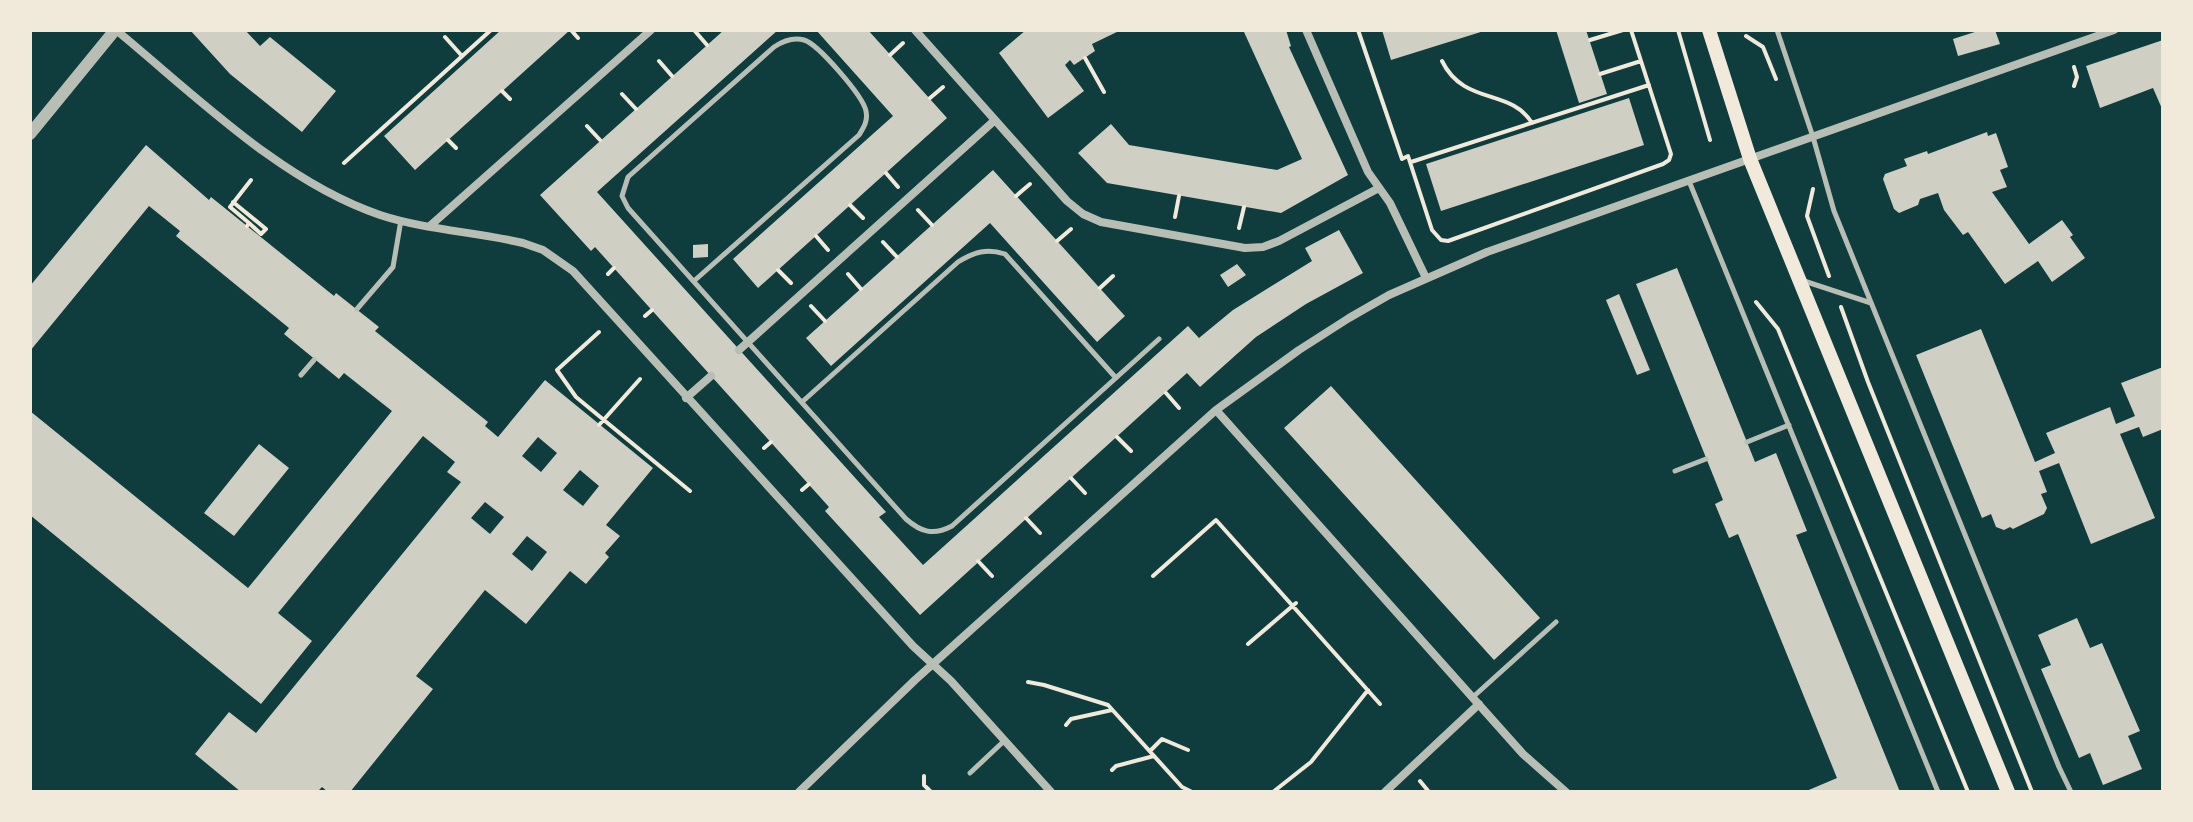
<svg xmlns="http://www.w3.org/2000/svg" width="2193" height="822" font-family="'Crimson Pro',serif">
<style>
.building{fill:#cfcfc3;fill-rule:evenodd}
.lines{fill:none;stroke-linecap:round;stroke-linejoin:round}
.path{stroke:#f1e9da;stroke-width:4}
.service{stroke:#b8beb3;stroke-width:5}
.minor{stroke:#b8beb3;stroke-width:8}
.tertiary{stroke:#b8beb3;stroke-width:12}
.secondary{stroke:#f1e9da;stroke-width:14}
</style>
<rect width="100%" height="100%" fill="#0f3d3e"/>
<path class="building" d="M190,30H245L260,46L270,37L336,91L302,132L230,74Z
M501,30H570L415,170L384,136Z
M724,30H778L597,192L886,512L879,517L923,565L1188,326L1199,338L1233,310L1312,261L1305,248L1339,230L1363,273L1306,304L1256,337L1200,387L1187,373L920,615L825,511L829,507L595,247L591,251L540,195Z
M816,30H868L947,118L758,288L733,259L893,116Z
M1026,30H1121L1092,44L1095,51L1074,65L1070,60L1065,65L1084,91L1048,118L999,53Z
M1250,30H1286L1291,46L1289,47L1348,175L1281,213L1107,183L1078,153L1111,124L1129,145L1277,170L1302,159L1244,32Z
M1382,30H1484V31L1391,60Z
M1556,30H1586L1607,94L1579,103Z
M1981,30H1995L2000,44L1958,56L1953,39Z
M2163,40V111L2153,88L2100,108L2086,66Z
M1629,98L1644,145L1441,211L1426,164Z
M1987,132L1988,136L1996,133L2008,167L2000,170L2007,187L1992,192L2029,244L2062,220L2073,235L2070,237L2085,258L2052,282L2038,261L2005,284L1968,232L1963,235L1944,210L1938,193L1920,199L1918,205L1899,213L1894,209L1883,179L1885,174L1907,166L1904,159L1927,151L1928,154Z
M146,145L209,200L211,197L334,296L336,293L379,327L375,331L488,422L485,426L498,437L545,380L653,468L606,525L620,536L605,553L609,557L586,584L570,571L526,624L485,590L416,676L433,689L350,792H328L322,787L317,792H241L195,754L229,712L256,733L461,482L447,472L455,462L423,436L278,613L312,641L261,704L30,515V411L248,588L392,411L344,373L339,379L284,334L289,328L176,236L180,231L149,206L30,351V286ZM538,437L557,453L541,472L522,456ZM580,470L599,486L583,506L563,490ZM485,502L504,517L490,534L471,518ZM527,536L547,552L532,571L512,554Z
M993,170L1125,316L1097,342L990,223L831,366L806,338Z
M708,244V257L693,258V245Z
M1237,264L1246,275L1228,287L1220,275Z
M1677,268L1755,462L1776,453L1807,531L1796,535L1900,792H1804L1837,778L1738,534L1729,538L1715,504L1723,500L1636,284Z
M1619,294L1650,370L1637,375L1606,300Z
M1981,329L2035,462L2055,453L2046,433L2110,407L2116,424L2135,416L2121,383L2163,367V429L2143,437L2139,427L2120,434L2155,518L2091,544L2059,463L2039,471L2047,492L2041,494L2047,508L2044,514L2013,529L2010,527L2004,530L1996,527L1991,514L1982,518L1916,355Z
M1331,386L1540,618L1494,660L1284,428Z
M259,444L289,468L234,536L204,513Z
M2077,618L2090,648L2102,643L2140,731L2128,736L2142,769L2103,785L2090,753L2079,758L2041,669L2051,665L2038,635Z"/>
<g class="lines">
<path class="path" d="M571,30L578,38
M694,30L707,45
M1358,30L1402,159L1408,156L1432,230L1441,240L1448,241L1663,164L1669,160L1671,154L1631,30
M1678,30L1710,140
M1746,36L1763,47L1776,79
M445,37L462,56
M1590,40L1623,30
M890,55L903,43
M1085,58L1104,92
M659,61L672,76
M1442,61C1464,106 1511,88 1532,123
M2074,67L2077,77L2074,86
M1600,74L1641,61
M502,91L510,99
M622,94L636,109
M930,98L943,87
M587,126L600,140
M448,140L456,148
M1411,162L1649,85
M344,163L491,30
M886,173L898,187
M1813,189L1807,216L1829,276
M1016,196L1030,184
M233,202L266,229L261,234L249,223L247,226
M850,205L863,218
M918,210L932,225
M1175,217L1179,196
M249,223L230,207L251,180
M1239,228L1244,207
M816,236L828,250
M1057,241L1071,229
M883,242L897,257
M778,270L791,283
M608,274L614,268
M848,274L861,289
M1100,288L1113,276
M1756,302L1778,329L1968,792
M811,306L825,321
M1841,307L1868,382L2032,792
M645,316L652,310
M599,332L557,370L576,397L690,491
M1166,393L1179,408
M599,425L640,379
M1117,437L1131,451
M764,448L771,442
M1071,478L1085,493
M802,490L809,484
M1026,518L1040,533
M978,561L992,576
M1153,576L1216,520L1380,704
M1248,644L1296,603
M1028,682L1044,685L1108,705L1182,787L1192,792
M1066,725L1071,719L1112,710
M1150,751L1162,739L1188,750
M1112,770L1116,766L1154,756
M924,776V785L931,792
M1420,781L1429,792
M1273,792L1311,762L1368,690"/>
<path class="service" d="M1777,30L1813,137L1834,211L2059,767L2071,792
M1689,181L1938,792
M694,281L859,135C864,127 868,121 866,111C863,96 818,44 804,40C793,37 783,41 774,47L628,177L622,196L628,208L906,519C921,532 933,536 952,526L1159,339
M1804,281L1871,303
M357,309L393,267L401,220
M301,375L314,360
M802,402L958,262C974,252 987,248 1005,254L1116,378
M1747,442L1789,425
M1675,471L1706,459
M1473,697L1556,622
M970,773L1004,741"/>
<path class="minor" d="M116,30C195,95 282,182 380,215C426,230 477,232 523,243L543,250L573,271L913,646L951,681L1051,792
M915,30L1067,201L1083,214L1101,222L1245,248L1263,247L1279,241L1379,188
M1306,30L1368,172L1390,203L1426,278
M431,225L651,30
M739,350L995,120
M686,398L711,376
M1216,410L1523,754L1566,792
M799,792L915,680L1216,410L1299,350L1349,318L1389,295L1487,252L2114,30
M1385,792L1479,704"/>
<path class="tertiary" d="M30,134L115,30"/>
<path class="secondary" d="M1709,30L1750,159L2008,792"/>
</g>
<rect width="2193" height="822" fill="none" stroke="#f1e9da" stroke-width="64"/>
</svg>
